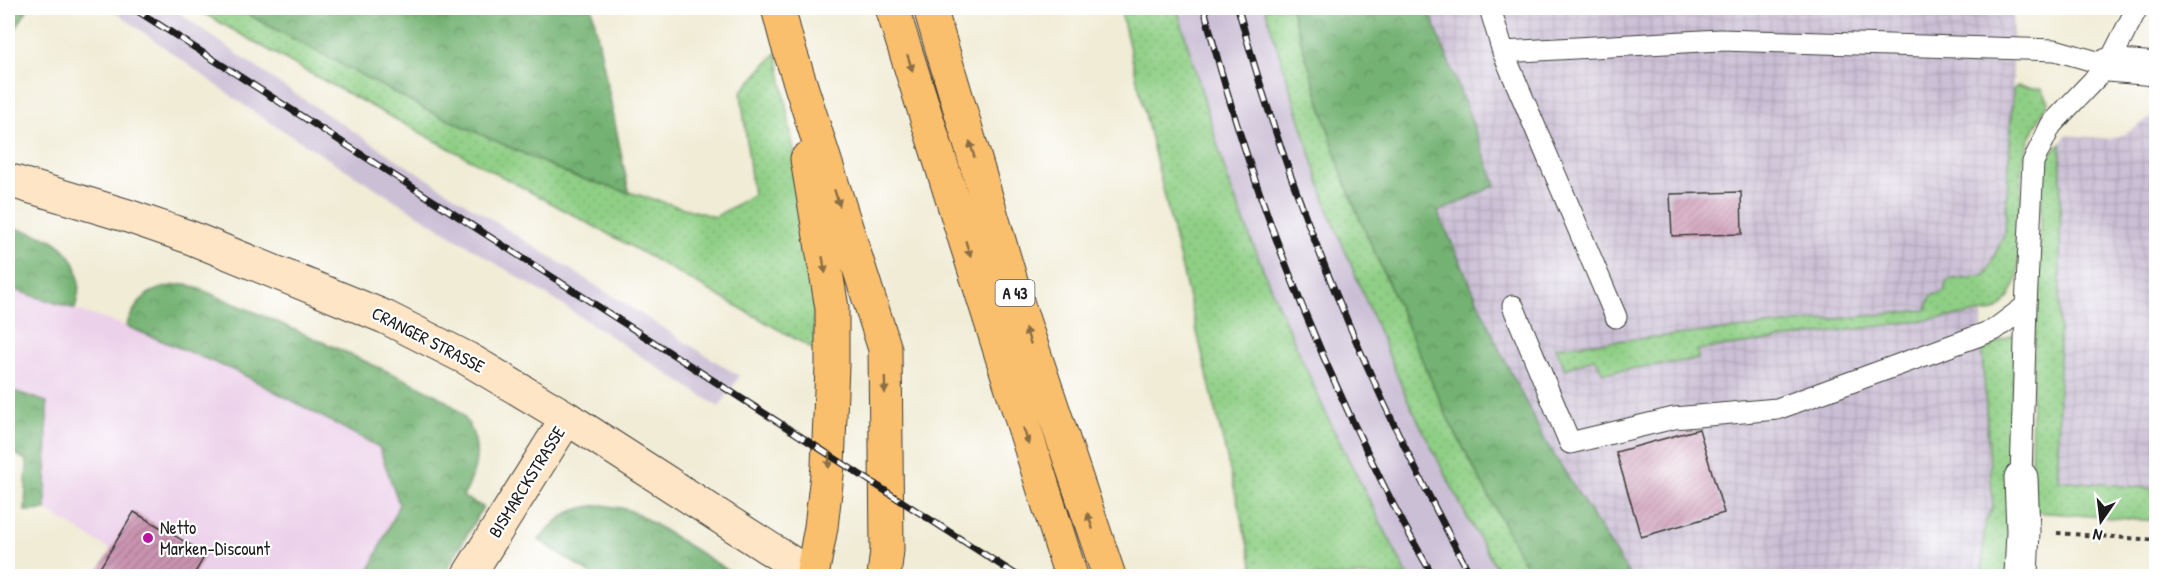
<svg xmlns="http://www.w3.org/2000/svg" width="2164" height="584" font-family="'Patrick Hand',sans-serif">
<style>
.built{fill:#ecd1ea}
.industrial{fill:url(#industrial-grid)}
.railway{fill:#cbbfd5}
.grass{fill:url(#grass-dots);stroke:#567650;stroke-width:1.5}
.forest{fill:url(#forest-crowns);stroke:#486747;stroke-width:1.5}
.building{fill:url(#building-hatch)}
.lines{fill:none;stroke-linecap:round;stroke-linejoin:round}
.lane-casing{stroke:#3c3b38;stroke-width:23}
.street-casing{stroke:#3c3b38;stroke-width:35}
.secondary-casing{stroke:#3c3b38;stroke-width:35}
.highway-casing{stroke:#3c3b38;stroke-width:35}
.path{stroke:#3c3b38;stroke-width:4;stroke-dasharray:4.5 4.5;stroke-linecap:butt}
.lane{stroke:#fff;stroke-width:21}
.street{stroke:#fff;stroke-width:33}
.secondary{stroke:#fde5c5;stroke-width:33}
.highway{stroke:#f9bf6d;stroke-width:33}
.rail-casing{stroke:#1c1c1c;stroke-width:7}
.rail{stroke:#fff;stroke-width:4.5;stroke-dasharray:14;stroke-linecap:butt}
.oneway{fill:#8a6e44}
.poi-dot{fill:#b5179e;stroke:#fff;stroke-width:2}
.labels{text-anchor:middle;stroke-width:4.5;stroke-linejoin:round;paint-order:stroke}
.shield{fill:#fff;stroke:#606060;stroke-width:1.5}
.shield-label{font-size:16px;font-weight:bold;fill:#1c1c1c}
.street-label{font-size:18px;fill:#1c1c1c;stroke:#fff}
.poi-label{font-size:18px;fill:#1c1c1c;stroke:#fff;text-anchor:start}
</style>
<defs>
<pattern id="industrial-grid" width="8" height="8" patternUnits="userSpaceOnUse" patternTransform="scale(1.5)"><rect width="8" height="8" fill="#cbbfd5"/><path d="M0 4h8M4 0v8" fill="none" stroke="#aea4b6"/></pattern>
<pattern id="grass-dots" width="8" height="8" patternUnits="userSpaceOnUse" patternTransform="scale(1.5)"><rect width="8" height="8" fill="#8fcf85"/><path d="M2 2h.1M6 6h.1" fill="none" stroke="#7bb172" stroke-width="1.8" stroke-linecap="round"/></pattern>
<pattern id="forest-crowns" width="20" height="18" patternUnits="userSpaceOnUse" patternTransform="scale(1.5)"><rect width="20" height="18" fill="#73b272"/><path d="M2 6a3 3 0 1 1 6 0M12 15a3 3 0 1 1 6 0" fill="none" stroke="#5e905d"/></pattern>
<pattern id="building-hatch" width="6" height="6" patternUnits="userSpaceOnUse" patternTransform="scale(1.5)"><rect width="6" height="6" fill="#cb94b2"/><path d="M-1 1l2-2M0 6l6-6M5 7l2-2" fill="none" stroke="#a47890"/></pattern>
</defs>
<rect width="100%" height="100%" fill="#fff"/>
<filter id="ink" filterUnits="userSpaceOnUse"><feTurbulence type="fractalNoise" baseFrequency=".0167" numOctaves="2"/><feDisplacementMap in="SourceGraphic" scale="12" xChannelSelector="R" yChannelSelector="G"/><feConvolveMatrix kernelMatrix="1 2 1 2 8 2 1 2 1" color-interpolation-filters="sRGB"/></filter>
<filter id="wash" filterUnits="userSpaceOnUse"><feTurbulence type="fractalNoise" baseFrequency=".008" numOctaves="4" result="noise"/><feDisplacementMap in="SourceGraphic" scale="24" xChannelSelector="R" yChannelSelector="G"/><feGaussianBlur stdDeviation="1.35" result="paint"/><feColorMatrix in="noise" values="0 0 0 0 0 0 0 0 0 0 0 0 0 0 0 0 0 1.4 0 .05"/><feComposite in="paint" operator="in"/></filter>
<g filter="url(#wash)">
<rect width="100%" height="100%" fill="#f0ecd6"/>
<path class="built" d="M8,288L126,326L240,373L379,447L399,504L367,576H95L111,550L46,510L47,402L8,389Z"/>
<path class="industrial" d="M1428,8H2013V90L2005,232L1986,275L1948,280L1944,292L1931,296L1926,310L1557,347L1595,358L1698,359L1697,350L1923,320L1982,314V351L1993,507L1985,523L1982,576H1630L1544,439L1501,353L1437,212L1496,185Z
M2156,114V489L2058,481L2061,143L2066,135L2111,139L2127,133Z"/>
<path class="railway" d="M110,8H172L280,84L393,157L739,376L729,392L719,407L550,297L255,113Z
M1177,8H1265L1327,207L1407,400L1468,519L1501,576H1408L1331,425L1271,289L1229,184Z"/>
<path class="grass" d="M194,8H236L427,110L573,176L715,217L753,195L741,92L777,52L800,185L813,304L815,350L625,243L306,71Z
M1120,8H1177L1229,184L1271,289L1331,425L1408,576H1255Z
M1265,8H1291L1341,171L1356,210L1448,419L1531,576H1501L1468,519L1407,399L1327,207Z
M2017,86L2042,89L2049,102C2036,123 2026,143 2022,167L2018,277C2013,291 2008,302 1995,311L1698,350V359L1603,373L1595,358L1565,369L1556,347L1926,310L1931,296L1944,292L1947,280L1986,275L2005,232L2013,90Z
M2061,143L2058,480L2156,489V521L2036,512L2031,478L2032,390L2043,168L2049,156Z
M2015,334L2011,433L2010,576H1982L1985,523L1993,507L1982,351L1992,348V344Z"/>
<path class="forest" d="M8,8H28L8,43Z
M236,8H592L629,193L573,176L427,110Z
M1291,8H1428L1496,185L1438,212L1501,353L1544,439L1630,576H1531L1448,419L1356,210L1341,171Z
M8,227C21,230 40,233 52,240C80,257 83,281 75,309L8,288Z
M187,284C249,309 310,336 371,364C397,376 431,389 453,406C460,411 466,419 470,427C482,449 475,476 463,497L483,507L443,576H367L399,504L379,447L240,373L126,326C140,293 152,287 187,284Z
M8,389L47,402L46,510L25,511L27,461L8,449Z
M603,505L626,509L638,514L737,576H594L539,540C559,516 570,507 603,505Z"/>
<g id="blocks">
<path class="building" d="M1741,192L1742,234L1672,236L1670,194Z
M1699,429L1724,513L1641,537L1616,452Z
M134,512L206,554L193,576H95Z"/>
</g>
</g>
<g filter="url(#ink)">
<use href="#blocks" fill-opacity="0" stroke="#3c3b38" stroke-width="1.5"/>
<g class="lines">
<g class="lane-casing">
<path id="lane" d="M1490,8L1503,52
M1513,306L1570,443L1674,418L1777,409L1994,330L2026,306
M1616,317L1503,52L1720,40L2055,50L2108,65
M2021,478L2026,306L2033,162L2051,125L2108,65L2137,8"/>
</g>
<g class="street-casing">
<path id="street" d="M2108,65L2156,69
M2021,576L2023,531L2021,478"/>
</g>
<g class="secondary-casing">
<path id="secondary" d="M8,180L128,216L189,237L385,317L468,359L567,418L812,576
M468,576L567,418"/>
</g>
<g class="highway-casing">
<path id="highway" d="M778,8L787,42L885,349L887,550L884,576
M892,8L1071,576
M930,8L1019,308L1109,576
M807,159L832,308V365L828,466L821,527L812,576"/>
</g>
<path class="path" d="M2057,533L2156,540"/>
<use href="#lane" class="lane"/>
<use href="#street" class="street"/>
<use href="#secondary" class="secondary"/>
<use href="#highway" class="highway"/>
<g class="rail-casing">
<path id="rail" d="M133,8L1018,576
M1204,8C1245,170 1306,330 1381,480C1397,513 1415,545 1433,576
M1238,8C1293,209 1372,393 1471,576"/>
</g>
<use href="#rail" class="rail"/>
</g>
<defs><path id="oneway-solid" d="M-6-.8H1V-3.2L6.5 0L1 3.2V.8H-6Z" transform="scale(1.5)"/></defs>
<g class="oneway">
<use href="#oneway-solid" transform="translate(910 63) rotate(72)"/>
<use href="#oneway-solid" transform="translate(972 149) rotate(-106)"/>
<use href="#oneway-solid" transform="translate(837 198) rotate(72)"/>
<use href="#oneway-solid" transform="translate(968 249) rotate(73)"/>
<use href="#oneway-solid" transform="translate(824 265) rotate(80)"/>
<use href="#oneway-solid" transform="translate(1028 336) rotate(-109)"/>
<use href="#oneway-solid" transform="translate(885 385) rotate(89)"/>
<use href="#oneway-solid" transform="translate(1026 436) rotate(72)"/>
<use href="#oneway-solid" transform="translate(829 460) rotate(93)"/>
<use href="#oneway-solid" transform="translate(1090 521) rotate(-109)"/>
</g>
</g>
<circle class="poi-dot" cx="148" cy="538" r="6"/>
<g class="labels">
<rect class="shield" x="995.5" y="280" width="39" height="26" rx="4.5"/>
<g class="shield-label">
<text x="1015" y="299">A 43</text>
</g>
<g class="street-label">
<text transform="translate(428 340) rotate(27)" y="6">CRANGER STRASSE</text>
<text transform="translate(527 482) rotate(-58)" y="6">BISMARCKSTRASSE</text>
</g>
<g class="poi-label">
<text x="160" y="534">Netto<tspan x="160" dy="21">Marken-Discount</tspan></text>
</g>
</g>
<rect width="2164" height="584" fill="none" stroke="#fff" stroke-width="30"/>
<g transform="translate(2101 521) rotate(194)" stroke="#ffffff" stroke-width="4.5" paint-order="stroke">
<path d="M0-4.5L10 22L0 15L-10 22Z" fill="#1c1c1c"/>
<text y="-9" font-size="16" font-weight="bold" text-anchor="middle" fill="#1c1c1c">N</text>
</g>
</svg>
